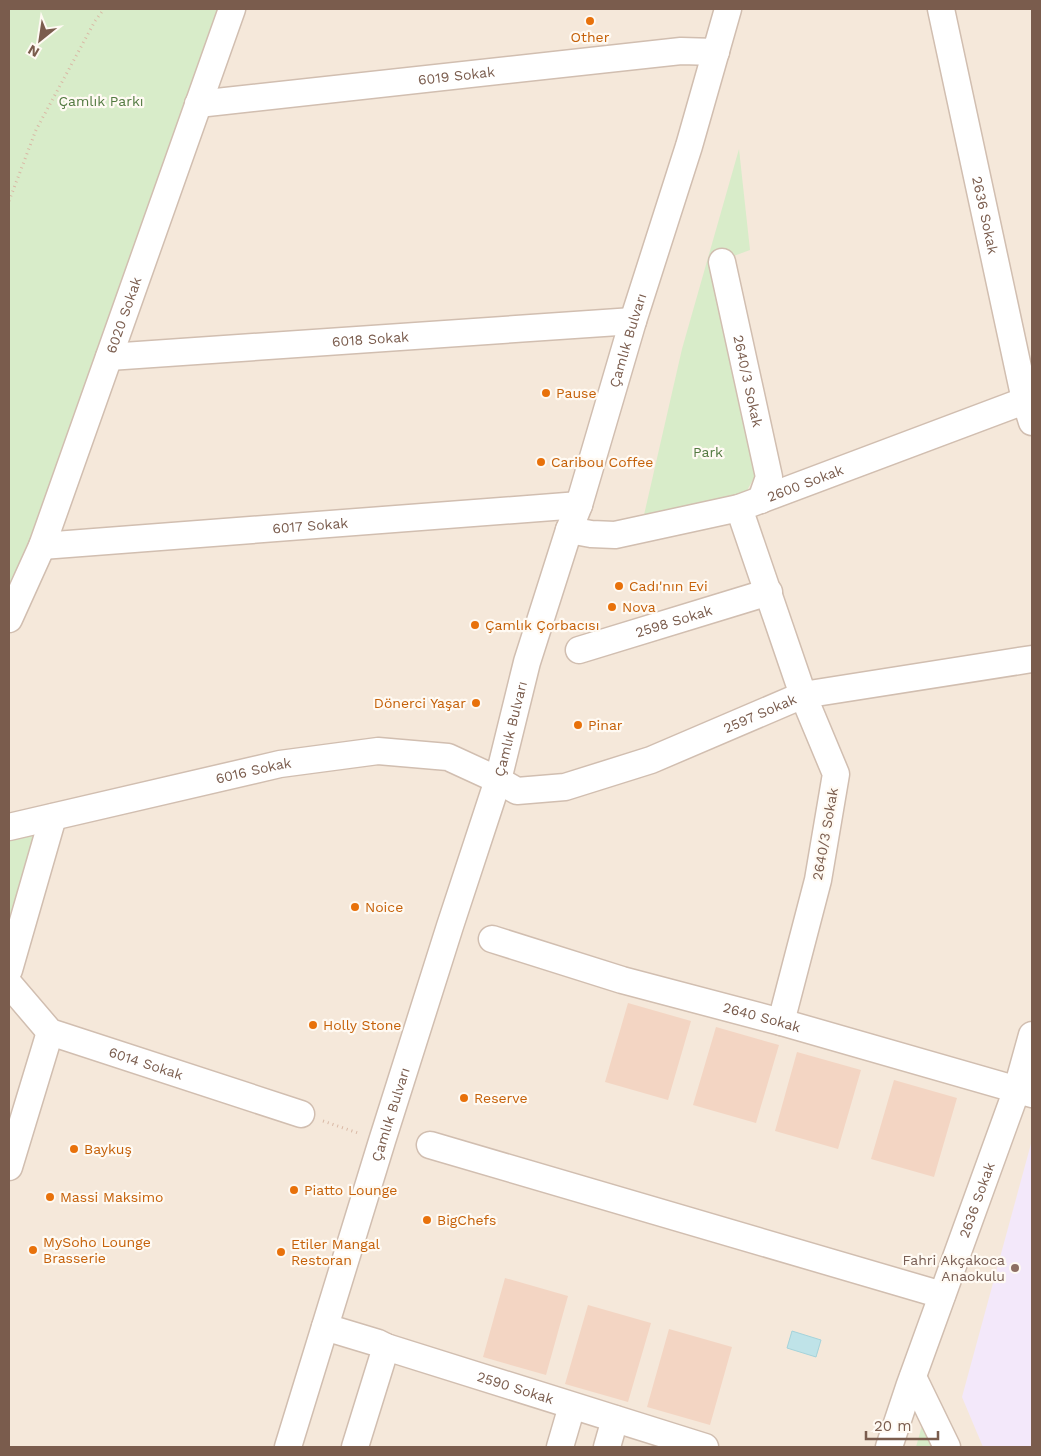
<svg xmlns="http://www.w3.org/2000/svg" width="1041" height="1456" font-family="'Work Sans',sans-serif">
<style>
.residential{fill:#f5e8da}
.education{fill:#f3e8fa}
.green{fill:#d8ecc9}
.water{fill:#bfe3e8;stroke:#a5d3da}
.building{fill:#f3d5c3}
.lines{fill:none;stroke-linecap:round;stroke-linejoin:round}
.minor-casing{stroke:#d1beb0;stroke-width:29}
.path{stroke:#d9b8a5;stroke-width:3;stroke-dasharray:1 4;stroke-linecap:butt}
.minor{stroke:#fff;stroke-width:26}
.food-dot{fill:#e8710a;stroke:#fffaf3;stroke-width:2}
.education-dot{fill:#8d6e63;stroke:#fffaf3;stroke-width:2}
.labels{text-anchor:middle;stroke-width:4.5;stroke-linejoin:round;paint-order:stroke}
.food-label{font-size:14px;fill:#c56008;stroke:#fffaf3;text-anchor:start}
.street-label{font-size:14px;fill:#7a5c4d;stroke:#fffaf3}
.park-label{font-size:14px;fill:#537a41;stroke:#fffaf3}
.education-label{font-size:14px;fill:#785e54;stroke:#fffaf3;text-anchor:end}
</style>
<rect width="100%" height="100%" fill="#fdf6ec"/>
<path class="residential" d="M232,9H1032V1447H9V618Z"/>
<path class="education" d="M1032,1140V1447H983L962,1397Z"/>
<path class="green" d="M9,9H232L9,618Z
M739,149L750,250L715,263L761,465L744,496L644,515L682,349Z
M53,817L9,970V827Z
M923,1422L933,1447H916Z"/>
<path class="water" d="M792,1331L821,1340L816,1357L787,1348Z"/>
<path class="building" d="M628,1003L691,1021L668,1100L605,1082Z
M716,1027L779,1045L756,1123L693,1105Z
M797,1052L861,1070L838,1149L775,1131Z
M894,1080L957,1098L934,1177L871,1159Z
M505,1278L568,1296L546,1375L483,1357Z
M588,1305L651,1323L628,1402L565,1384Z
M669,1329L732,1347L710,1425L647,1407Z"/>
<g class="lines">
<g class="minor-casing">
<g id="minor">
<path id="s1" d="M941,9L1025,400L1032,422"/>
<path id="s2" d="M198,104L681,51L716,52"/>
<path id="s3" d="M722,262L769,477L761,500"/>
<path id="s4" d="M109,357L633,321"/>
<path d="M739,508L803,695L836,774L818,880L781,1022"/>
<path id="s5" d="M569,530L591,534L615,535L739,508L1032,398"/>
<path id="s6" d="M42,546L579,505"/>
<path id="s7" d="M9,619L42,546L232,9"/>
<path id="s8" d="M579,650L769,592"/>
<path id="s9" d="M9,827L280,764L378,751L448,757L498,780L517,791L565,787L651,760L803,695L1032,659"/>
<path id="s10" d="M492,939L622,980L781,1022L1032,1094"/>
<path d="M9,970L53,817"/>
<path id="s11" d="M9,984L50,1032L301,1114"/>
<path d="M430,1145L942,1295"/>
<path d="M9,1167L50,1032"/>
<path id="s12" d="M325,1327L378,1343L386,1347L705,1447"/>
<path d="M913,1377L947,1447"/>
<path id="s13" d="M288,1447L382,1141L450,926L498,780L527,662L569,530L579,505L633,321L689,146L728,9"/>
<path d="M355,1447L386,1347"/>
<path d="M560,1447L572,1406"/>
<path d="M607,1447L615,1419"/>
<path id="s14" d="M889,1447L909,1387L1017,1089L1032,1035"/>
</g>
</g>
<path class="path" d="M9,201L36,130L95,21L104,9
M323,1121L358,1133"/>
<use href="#minor" class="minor"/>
</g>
<g class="food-dot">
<circle cx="590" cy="21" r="5"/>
<circle cx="546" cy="393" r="5"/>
<circle cx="541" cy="462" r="5"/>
<circle cx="619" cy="586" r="5"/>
<circle cx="612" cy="607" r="5"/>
<circle cx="475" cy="625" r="5"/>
<circle cx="476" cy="703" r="5"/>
<circle cx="578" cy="725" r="5"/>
<circle cx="355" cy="907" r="5"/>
<circle cx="313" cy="1025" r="5"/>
<circle cx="464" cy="1098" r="5"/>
<circle cx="74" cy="1149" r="5"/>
<circle cx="294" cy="1190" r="5"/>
<circle cx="50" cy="1197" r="5"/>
<circle cx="427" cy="1220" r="5"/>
<circle cx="33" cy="1250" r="5"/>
<circle cx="281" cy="1252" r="5"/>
</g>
<circle class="education-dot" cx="1015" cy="1268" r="5"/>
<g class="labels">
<g class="food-label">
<text x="590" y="42" text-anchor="middle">Other</text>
<text x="556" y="398">Pause</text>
<text x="551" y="467">Caribou Coffee</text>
<text x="629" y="591">Cadı'nın Evi</text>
<text x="622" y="612">Nova</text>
<text x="485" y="630">Çamlık Çorbacısı</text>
<text x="466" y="708" text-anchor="end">Dönerci Yaşar</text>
<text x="588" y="730">Pinar</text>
<text x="365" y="912">Noice</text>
<text x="323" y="1030">Holly Stone</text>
<text x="474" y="1103">Reserve</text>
<text x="84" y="1154">Baykuş</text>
<text x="304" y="1195">Piatto Lounge</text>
<text x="60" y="1202">Massi Maksimo</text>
<text x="437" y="1225">BigChefs</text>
<text x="43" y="1247">MySoho Lounge<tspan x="43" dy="16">Brasserie</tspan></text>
<text x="291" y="1249">Etiler Mangal<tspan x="291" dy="16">Restoran</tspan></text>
</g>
<g class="street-label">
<text dy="5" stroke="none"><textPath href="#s2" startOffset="260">6019 Sokak</textPath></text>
<text dy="5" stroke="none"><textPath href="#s1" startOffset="211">2636 Sokak</textPath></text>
<text dy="5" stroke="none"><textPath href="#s7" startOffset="325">6020 Sokak</textPath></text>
<text dy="5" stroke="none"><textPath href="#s4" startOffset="262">6018 Sokak</textPath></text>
<text dy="5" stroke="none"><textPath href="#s13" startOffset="1158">Çamlık Bulvarı</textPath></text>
<text dy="5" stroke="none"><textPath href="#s3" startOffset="122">2640/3 Sokak</textPath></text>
<text dy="5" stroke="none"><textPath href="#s5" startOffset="244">2600 Sokak</textPath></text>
<text dy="5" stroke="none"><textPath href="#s6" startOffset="269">6017 Sokak</textPath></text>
<text dy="5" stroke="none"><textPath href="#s8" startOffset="99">2598 Sokak</textPath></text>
<text dy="5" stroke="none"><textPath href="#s9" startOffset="781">2597 Sokak</textPath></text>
<text dy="5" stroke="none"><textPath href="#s13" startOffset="752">Çamlık Bulvarı</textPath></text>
<text dy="5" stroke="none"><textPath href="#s9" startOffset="251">6016 Sokak</textPath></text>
<text transform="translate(825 834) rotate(-80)" y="5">2640/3 Sokak</text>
<text dy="5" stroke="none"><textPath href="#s10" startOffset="281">2640 Sokak</textPath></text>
<text dy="5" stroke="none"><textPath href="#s11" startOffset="164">6014 Sokak</textPath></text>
<text dy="5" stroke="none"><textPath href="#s13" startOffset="348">Çamlık Bulvarı</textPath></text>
<text dy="5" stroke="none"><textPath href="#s14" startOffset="262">2636 Sokak</textPath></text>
<text dy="5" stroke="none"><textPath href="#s12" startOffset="200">2590 Sokak</textPath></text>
</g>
<g class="park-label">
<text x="101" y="106">Çamlık Parkı</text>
<text x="708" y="457">Park</text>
</g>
<g class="education-label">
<text x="1005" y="1265">Fahri Akçakoca<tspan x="1005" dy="16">Anaokulu</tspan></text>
</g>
</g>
<rect width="1041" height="1456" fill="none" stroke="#7a5c4d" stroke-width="20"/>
<g transform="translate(40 40) rotate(210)" stroke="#fffaf3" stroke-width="4" paint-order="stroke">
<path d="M0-4L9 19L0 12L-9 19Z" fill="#7a5c4d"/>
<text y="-8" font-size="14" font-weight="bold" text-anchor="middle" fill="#7a5c4d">N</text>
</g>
<path d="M866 1431v8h72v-8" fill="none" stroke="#7a5c4d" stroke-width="2.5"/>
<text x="874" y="1431" font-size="15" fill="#7a5c4d" stroke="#fffaf3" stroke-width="4" paint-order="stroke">20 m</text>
</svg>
